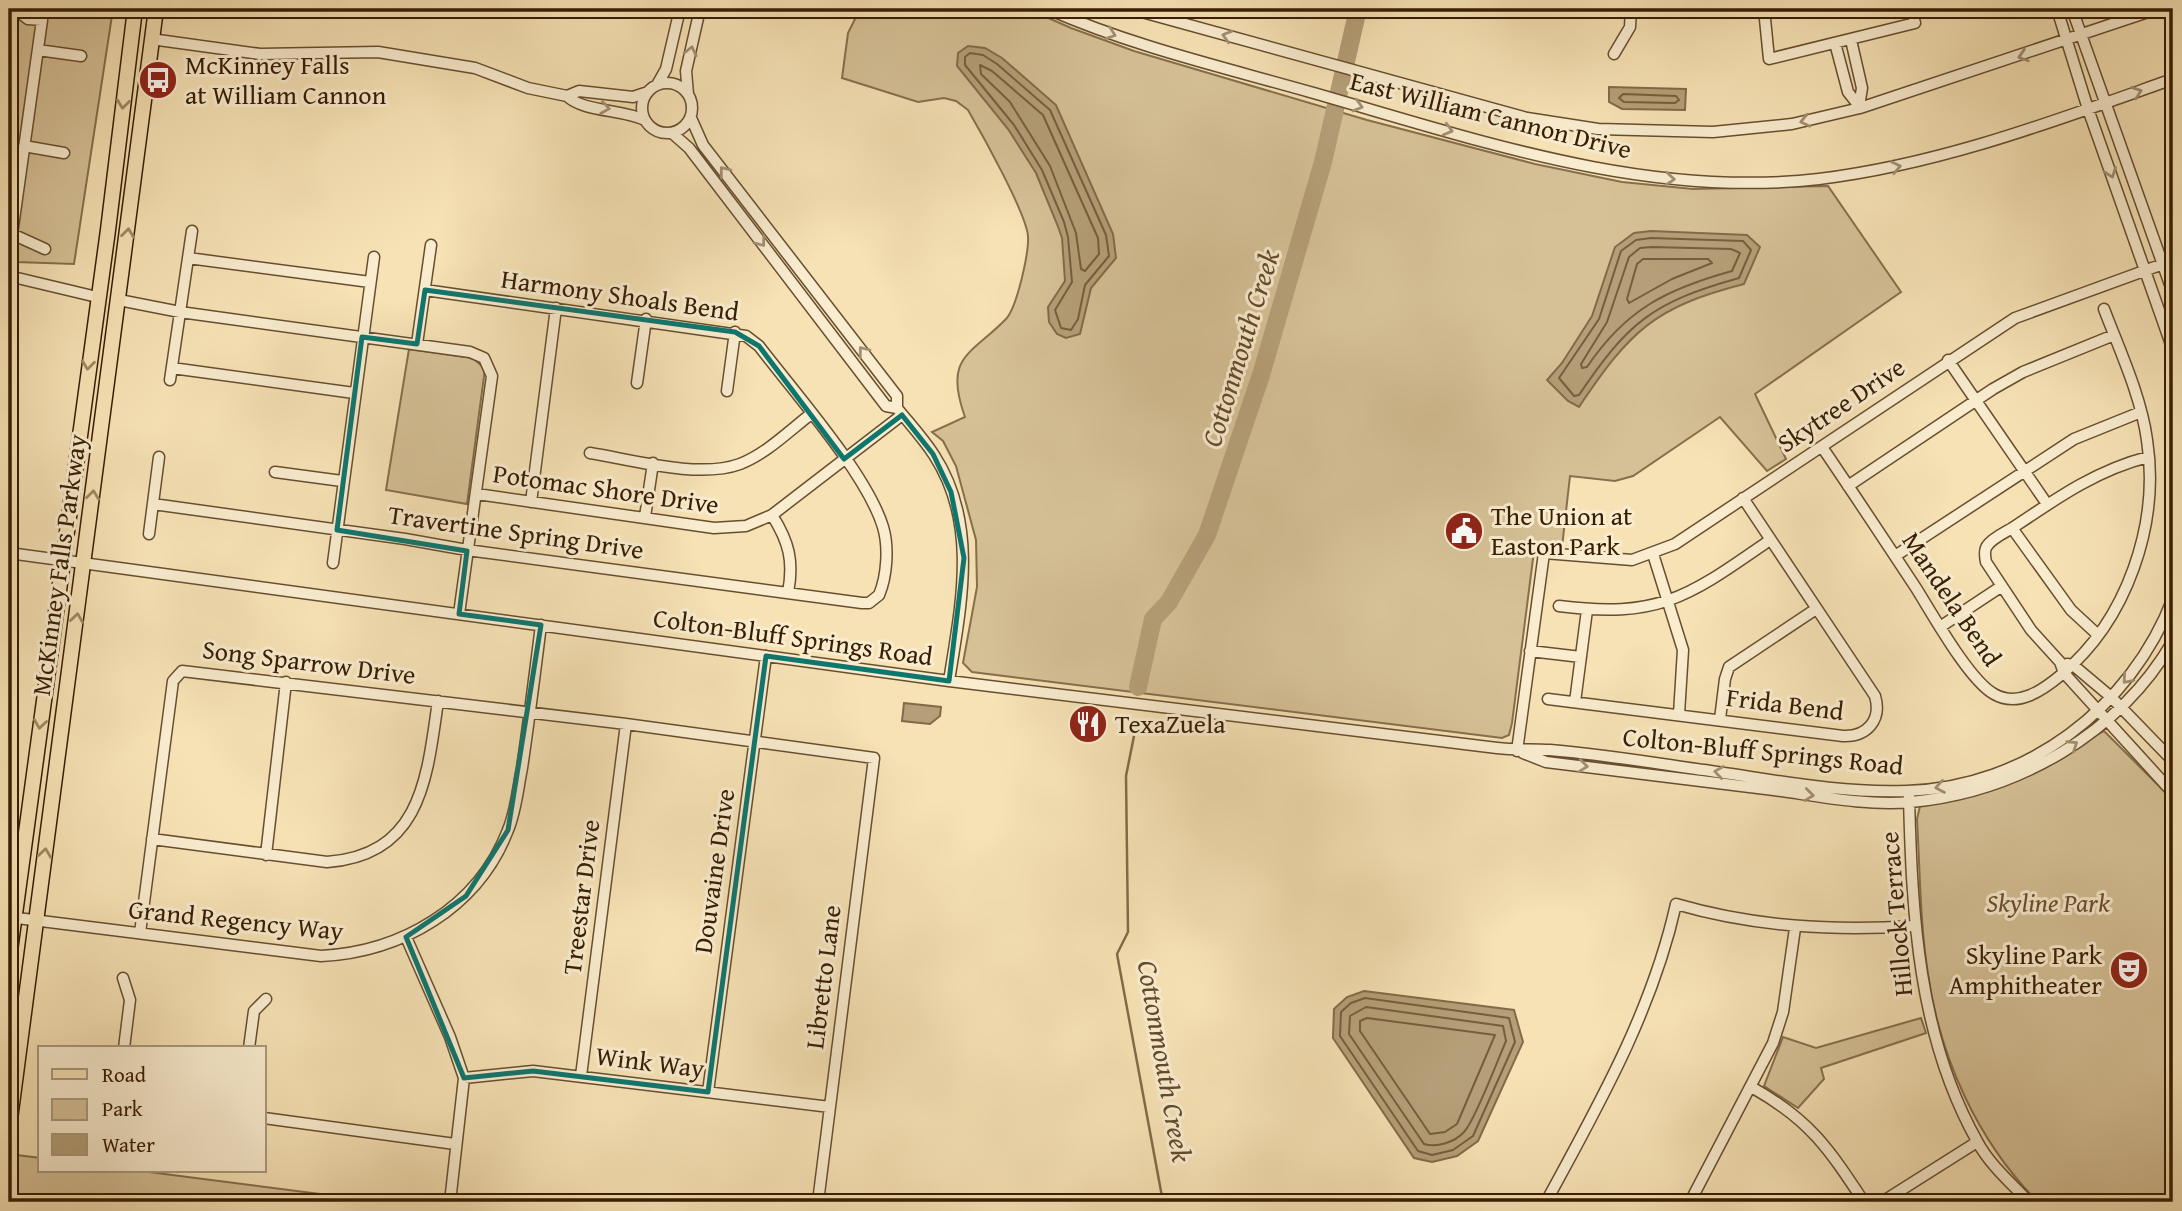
<svg xmlns="http://www.w3.org/2000/svg" width="2182" height="1211" font-family="'Gentium Book Plus',serif">
<style>
.green{fill:#d6c197;stroke:#866f4c;stroke-width:2}
.water{fill:#b59f78;stroke:#836b49;stroke-width:2}
.lines{fill:none;stroke-linecap:round;stroke-linejoin:round}
.shore{stroke:#765e3d;stroke-width:2}
.stream{stroke:#836b49;stroke-width:2.5}
.river{stroke:#b59f78;stroke-width:18}
.minor-casing{stroke:#674e2f;stroke-width:13}
.major-casing{stroke:#371d02;stroke-width:17}
.minor{stroke:#f9eccf;stroke-width:10}
.major{stroke:#f6e2b5;stroke-width:14}
.oneway{stroke:#a28f73}
.oneway2{stroke:#a08964}
.marked{fill:none;stroke:#0f766e;stroke-width:5;stroke-linejoin:round}
.labels{text-anchor:middle;stroke-width:6;stroke-linejoin:round;paint-order:stroke}
.poi-label{font-size:26px;fill:#371d02;stroke:#f9eccf;text-anchor:start}
.street-label{font-size:26px;fill:#371d02;stroke:#f9eccf}
.park-label{font-size:26px;font-style:italic;fill:#674e2f;stroke:#f9eccf}
.water-label{font-size:28px;font-style:italic;fill:#634a2b;stroke:#f9eccf}
</style>
<rect width="100%" height="100%" fill="#f6e2b5"/>
<filter id="stains"><feTurbulence type="fractalNoise" baseFrequency=".00286" numOctaves="4"/><feColorMatrix values="0 0 0 0 .2 0 0 0 0 .09 0 0 0 0 .02 0 0 0 .5 -.17"/></filter>
<radialGradient id="worn" r=".72"><stop offset=".6" stop-color="#630" stop-opacity="0"/><stop offset="1" stop-color="#630" stop-opacity=".3"/></radialGradient>
<path class="green" d="M9,9H113L74,264L16,262L9,255Z
M860,9H1028L1071,28L1134,51L1367,120L1535,164L1622,182L1693,189L1828,186L1901,292L1755,394L1786,459L1767,471L1720,417L1633,476L1615,481L1570,476L1562,547L1535,543L1512,723L1509,735L1502,738L972,672L963,663L977,587L976,540L956,466L943,441L932,432L965,417C943,356 971,355 1006,319C1017,307 1029,253 1028,236C1026,213 982,134 968,110L956,101L944,98L918,102L842,78L848,33Z
M409,349L473,358L485,369L467,504L386,490Z
M2104,731L2173,800V1202H2038C1978,1142 1940,1058 1928,974C1920,923 1920,871 1917,819L1920,806L1957,799Z
M1921,1018L1926,1033L1821,1068L1824,1079L1798,1108L1764,1086L1783,1037L1816,1048Z
M17,1155L40,1158V1171H141L382,1202H11Z"/>
<path class="water" d="M968,46L985,48L1002,58L1056,105L1113,234L1116,258L1091,288L1080,334L1066,338L1057,334L1049,322L1048,307L1065,281L1062,238L1057,224L1036,173L1008,129L957,66L958,53Z
M1609,87L1686,89L1685,110L1622,109L1609,102Z
M1651,231L1747,235L1760,247L1744,284C1654,307 1630,331 1579,407L1568,401L1547,380L1562,363L1592,316L1615,247L1634,233Z
M904,703L941,707L940,716L930,724L902,721Z
M1364,991L1514,1010L1523,1042L1478,1141L1457,1156L1432,1162L1414,1158L1333,1038L1334,1009L1347,997Z"/>
<g class="lines">
<path class="shore" d="M970,53L983,55L997,64L1050,110L1106,235L1109,256L1085,285L1078,319L1071,330L1061,328L1055,310L1072,282L1068,237L1064,222L1042,170L1014,125L965,65V57Z
M980,65L992,71L1043,115L1098,238L1099,254L1085,271L1081,269L1076,233L1050,166L1010,102L981,74Z
M1623,94L1676,96L1679,100L1675,103L1624,102L1619,98Z
M1651,238L1743,241L1751,250L1739,278C1653,302 1628,322 1579,395L1574,396L1559,378L1599,319L1621,251L1636,240Z
M1652,247L1731,249L1740,253L1732,271C1667,289 1626,309 1587,367L1582,368L1581,364L1607,322L1629,257L1640,248Z
M1643,259H1708L1712,263L1672,279L1629,303L1627,299L1637,264Z
M1365,998L1509,1018L1515,1042L1473,1136L1453,1150L1432,1155L1418,1151L1340,1036L1341,1012L1351,1003Z
M1366,1007L1503,1026L1506,1041C1498,1059 1475,1121 1464,1132C1455,1142 1437,1148 1424,1144L1349,1034L1350,1016Z
M1367,1018L1495,1035L1457,1124L1445,1132L1430,1134L1360,1031V1021Z"/>
<path class="stream" d="M1137,721L1126,776L1128,932L1117,954L1163,1202"/>
<path class="river" d="M1138,687L1153,619L1169,602L1207,535L1261,375L1323,162L1358,9"/>
<g class="minor-casing">
<path id="minor" d="M15,9L28,19L42,20L12,234L45,249
M1048,9C1132,46 1222,67 1310,92C1475,139 1645,199 1819,179C1942,164 2057,120 2173,79
M1131,9L1527,118L1598,129L1713,132L1792,124L1860,108L2157,9
M1764,9L1769,59L1915,23L1911,9
M2057,9L2088,109L2173,350
M2072,9L2173,293
M151,39L260,54L378,52L475,68L528,88L567,96L579,91L633,97L648,92
M1851,40L1862,88L1859,106
M1835,43L1848,92L1859,106
M38,50L81,56
M1614,54L1630,27L1631,9
M642 108a25 25 0 1 1 50 0a25 25 0 1 1-50 0Z
M657,85L666,69L680,9
M688,94L686,71L700,9
M567,96C583,112 622,109 645,120
M691,118L703,145L897,396V408C909,423 923,438 934,455C979,524 961,605 949,681
M672,133L689,148L886,406L897,408
M24,146L64,153
M188,258L370,282
M9,276L97,297
M119,300L180,312L470,352L484,358L492,376L459,614
M417,344L431,245
M1948,360L2047,504
M172,368L354,393
M170,380L192,231
M637,383L646,319
M727,391L735,332
M1822,447C1854,494 1885,541 1916,588C1933,615 1969,680 1994,694C2018,708 2043,690 2061,675C2127,620 2160,524 2147,440C2141,396 2120,351 2104,309
M590,453C633,460 699,479 740,464C766,454 789,431 811,414
M2148,457C2097,470 2057,498 2014,527C2006,532 1992,538 1987,546C1984,550 1985,557 1986,562L2031,630L2060,662L2064,673L2173,793
M275,472L342,481
M1848,486L1993,389L2023,372L2114,335
M477,494L714,528L746,526L772,515L902,415
M531,502L556,308
M153,504L405,539L467,550L862,603H869L879,595C887,576 889,547 883,527C867,474 794,392 759,346L746,336L425,290
M772,515C789,542 794,561 788,593
M645,517L653,463
M2012,528L2071,610L2098,635
M149,534L159,457
M9,553L949,681L1497,748C1514,750 1532,749 1550,750C1599,754 1648,762 1696,769C1765,778 1837,794 1907,791C2027,787 2131,708 2173,598
M1653,554L1683,650L1679,714
M1895,556L2074,439L2141,412
M333,563L374,257
M1559,606C1661,619 1689,596 1770,540
M1940,627L2002,586
M1530,651L1581,657
M2067,664L2073,665L2111,697L2173,761
M1548,699L1843,736C1867,737 1882,720 1875,696L1743,498
M1575,702L1587,610
M1720,719L1725,679L1729,667L1816,609
M1517,751L1544,553L1632,560L1675,544L2015,318L2163,264
M1523,753L1546,762C1622,771 1698,781 1774,790C1818,796 1866,806 1911,802C2017,792 2119,734 2173,641
M1909,797C1912,915 1918,1036 1977,1141C1989,1164 2011,1183 2029,1202
M152,839L327,862C422,855 427,777 438,701
M266,855L286,682
M9,917L321,956C401,952 478,908 508,830C516,811 518,788 522,768C529,721 535,673 541,625
M140,933L173,681L182,671L626,724L874,758L818,1202
M406,937L450,1037L464,1078L450,1202
M123,978L130,1000L124,1048
M249,1048L254,1011L266,999
M581,1076L626,724
M464,1078L533,1071L830,1107
M1753,1088C1810,1120 1829,1149 1864,1202
M708,1092L766,656
M264,1118L455,1144
M1546,1202C1598,1106 1652,1012 1676,904C1755,927 1833,931 1915,926
M1690,1202L1773,1043L1783,1012L1795,928
M1882,1202L1977,1142"/>
</g>
<g class="major-casing">
<path id="major" d="M9,958L108,230L135,9
M9,1127L156,9"/>
</g>
<use href="#minor" class="minor"/>
<use href="#major" class="major"/>
</g>
<defs><path id="oneway-chevron" d="M-2-3.5L2.5 0L-2 3.5" fill="none" stroke-width="1.6" stroke-linecap="round" stroke-linejoin="round" transform="scale(1.75)"/></defs>
<g class="oneway">
<use href="#oneway-chevron" transform="translate(1111 34) rotate(20)"/>
<use href="#oneway-chevron" transform="translate(1227 36) rotate(-164)"/>
<use href="#oneway-chevron" transform="translate(691 51) rotate(-77)"/>
<use href="#oneway-chevron" transform="translate(2023 56) rotate(162)"/>
<use href="#oneway-chevron" transform="translate(2137 92) rotate(-19)"/>
<use href="#oneway-chevron" transform="translate(1358 106) rotate(16)"/>
<use href="#oneway-chevron" transform="translate(605 108) rotate(8)"/>
<use href="#oneway-chevron" transform="translate(1805 121) rotate(167)"/>
<use href="#oneway-chevron" transform="translate(1448 130) rotate(15)"/>
<use href="#oneway-chevron" transform="translate(1896 167) rotate(-12)"/>
<use href="#oneway-chevron" transform="translate(724 171) rotate(-128)"/>
<use href="#oneway-chevron" transform="translate(2111 173) rotate(70)"/>
<use href="#oneway-chevron" transform="translate(1670 179) rotate(5)"/>
<use href="#oneway-chevron" transform="translate(761 242) rotate(53)"/>
<use href="#oneway-chevron" transform="translate(863 351) rotate(-128)"/>
<use href="#oneway-chevron" transform="translate(2127 679) rotate(131)"/>
<use href="#oneway-chevron" transform="translate(2073 745) rotate(-33)"/>
<use href="#oneway-chevron" transform="translate(1583 766) rotate(7)"/>
<use href="#oneway-chevron" transform="translate(1719 772) rotate(-172)"/>
<use href="#oneway-chevron" transform="translate(1940 787) rotate(170)"/>
<use href="#oneway-chevron" transform="translate(1809 795) rotate(7)"/>
</g>
<g class="oneway2">
<use href="#oneway-chevron" transform="translate(123 104) rotate(97)"/>
<use href="#oneway-chevron" transform="translate(128 233) rotate(-83)"/>
<use href="#oneway-chevron" transform="translate(88 365) rotate(97)"/>
<use href="#oneway-chevron" transform="translate(93 495) rotate(-83)"/>
<use href="#oneway-chevron" transform="translate(77 618) rotate(-82)"/>
<use href="#oneway-chevron" transform="translate(40 724) rotate(98)"/>
<use href="#oneway-chevron" transform="translate(45 853) rotate(-82)"/>
</g>
<path class="marked" d="M425,290L735,332L759,346L844,459L902,415L933,454L951,492L964,558L949,681L766,656L708,1092L533,1071L464,1078L406,937L466,896L508,830L541,625L459,614L467,551L337,530L362,337L417,344Z"/>
<defs>
<g id="bus-disc" transform="scale(2.0125)"><circle r="9.5" fill="#8f2418" stroke="#f9eccf"/><path d="M-5-6H5V4H4V6H2V4H-2V6H-4V4H-5ZM-3.5-4V0h7V-4ZM-3.5 1.2v1.5H-2V1.2ZM2 1.2v1.5H3.5V1.2Z" fill="#fff"/></g>
<g id="civic-disc" transform="scale(2.0125)"><circle r="9.5" fill="#8f2418" stroke="#f9eccf"/><path d="M-.6-6.5H3V-4.5H.6V-3L4-1V1h2V6H-6V1h2V-1L-.6-3ZM-1.2 2.5V6h2.4V2.5Z" fill="#fff"/></g>
<g id="restaurant-disc" transform="scale(2.0125)"><circle r="9.5" fill="#8f2418" stroke="#f9eccf"/><path d="M-5-6h1v4h1v-4h1v4h1v-4h1v5L-1.5 .5V6h-2V.5L-5-1ZM5-6V6H3V1.5H1.5Q1.5-4 5-6Z" fill="#fff"/></g>
<g id="theatre-disc" transform="scale(2.0125)"><circle r="9.5" fill="#8f2418" stroke="#f9eccf"/><path d="M-5-5.5Q0-4 5-5.5V0Q5 5 0 6Q-5 5-5 0ZM-3.3-2.5H-1v1.5H-3.3ZM1-2.5H3.3v1.5H1ZM-2.8 1Q0 5.5 2.8 1Z" fill="#fff"/></g>
</defs>
<g fill-rule="evenodd">
<use href="#bus-disc" x="158" y="80"/>
<use href="#civic-disc" x="1464" y="531"/>
<use href="#restaurant-disc" x="1088" y="724"/>
<use href="#theatre-disc" x="2129" y="970"/>
</g>
<g class="labels">
<g class="poi-label">
<text x="185" y="74">McKinney Falls<tspan x="185" dy="30">at William Cannon</tspan></text>
<text x="1491" y="525">The Union at<tspan x="1491" dy="30">Easton Park</tspan></text>
<text x="1115" y="733">TexaZuela</text>
<text x="2102" y="964" text-anchor="end">Skyline Park<tspan x="2102" dy="30">Amphitheater</tspan></text>
</g>
<g class="street-label">
<text transform="translate(1491 115) rotate(14)" y="9">East William Cannon Drive</text>
<text transform="translate(620 295) rotate(8)" y="9">Harmony Shoals Bend</text>
<text transform="translate(1841 405) rotate(-34)" y="9">Skytree Drive</text>
<text transform="translate(606 489) rotate(8)" y="9">Potomac Shore Drive</text>
<text transform="translate(516 532) rotate(8)" y="9">Travertine Spring Drive</text>
<text transform="translate(59 565) rotate(-82)" y="9">McKinney Falls Parkway</text>
<text transform="translate(1952 599) rotate(56)" y="9">Mandela Bend</text>
<text transform="translate(793 637) rotate(8)" y="9">Colton-Bluff Springs Road</text>
<text transform="translate(309 662) rotate(7)" y="9">Song Sparrow Drive</text>
<text transform="translate(1785 704) rotate(7)" y="9">Frida Bend</text>
<text transform="translate(1763 751) rotate(6)" y="9">Colton-Bluff Springs Road</text>
<text transform="translate(714 871) rotate(-82)" y="9">Douvaine Drive</text>
<text transform="translate(581 897) rotate(-83)" y="9">Treestar Drive</text>
<text transform="translate(1896 914) rotate(-95)" y="9">Hillock Terrace</text>
<text transform="translate(236 920) rotate(6)" y="9">Grand Regency Way</text>
<text transform="translate(823 977) rotate(-83)" y="9">Libretto Lane</text>
<text transform="translate(650 1062) rotate(7)" y="9">Wink Way</text>
</g>
<g class="park-label">
<text x="2048" y="912">Skyline Park</text>
</g>
<g class="water-label">
<text transform="translate(1240 348) rotate(-73)" y="10">Cottonmouth Creek</text>
<text transform="translate(1165 1061) rotate(80)" y="10">Cottonmouth Creek</text>
</g>
</g>
<rect width="2182" height="1211" fill="none" stroke="#f6e2b5" stroke-width="35"/>
<rect x="10" y="10" width="2161" height="1190" fill="none" stroke="#371d02" stroke-width="3.5"/>
<rect x="18" y="18" width="2147" height="1176" fill="none" stroke="#371d02" stroke-width="2"/>
<rect x="38" y="1046" width="228" height="126" fill="#f9eccf" stroke="#ab997d" stroke-width="2"/>
<rect x="52" y="1069" width="35" height="10" fill="#f6e2b5" stroke="#ab997d" stroke-width="2"/>
<text x="102" y="1082" font-size="21" fill="#371d02">Road</text>
<rect x="52" y="1099" width="35" height="21" fill="#d6c197" stroke="#ab997d" stroke-width="2"/>
<text x="102" y="1116" font-size="21" fill="#371d02">Park</text>
<rect x="52" y="1134" width="35" height="21" fill="#b59f78" stroke="#ab997d" stroke-width="2"/>
<text x="102" y="1152" font-size="21" fill="#371d02">Water</text>
<rect width="100%" height="100%" filter="url(#stains)"/>
<rect width="100%" height="100%" fill="url(#worn)"/>
</svg>
